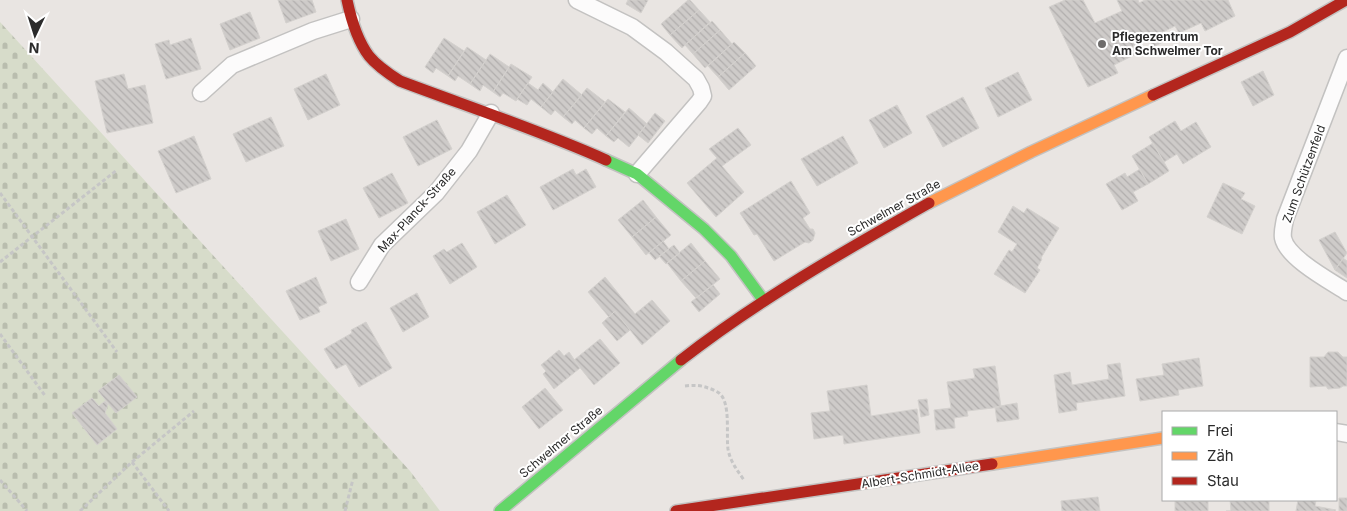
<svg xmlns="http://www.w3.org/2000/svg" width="1347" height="511" font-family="Inter,sans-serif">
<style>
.cemetery{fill:url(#cemetery-stones)}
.building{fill:url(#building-back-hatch);stroke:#d4d1ce}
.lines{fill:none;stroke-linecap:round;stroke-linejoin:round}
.street-casing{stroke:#c3c2c1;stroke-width:19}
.fast-casing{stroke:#c3c2c1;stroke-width:14}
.slow-casing{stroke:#c3c2c1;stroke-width:14}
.jam-casing{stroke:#c3c2c1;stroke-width:14}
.path{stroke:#c6c6c6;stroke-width:3;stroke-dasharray:4 2.5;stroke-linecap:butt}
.street{stroke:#fcfbfb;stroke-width:16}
.fast{stroke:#63d668;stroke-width:11}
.slow{stroke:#ff974d;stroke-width:11}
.jam{stroke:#b3261e;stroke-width:11}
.poi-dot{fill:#6e6c6b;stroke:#fff;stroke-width:2}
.labels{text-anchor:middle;stroke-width:4;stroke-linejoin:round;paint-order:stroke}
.poi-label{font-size:12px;font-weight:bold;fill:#2b2b2b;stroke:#fff;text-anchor:start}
.street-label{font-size:12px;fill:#2b2b2b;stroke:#fff}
</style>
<defs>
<pattern id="cemetery-stones" width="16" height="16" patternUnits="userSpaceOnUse" patternTransform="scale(1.25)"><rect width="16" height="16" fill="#d7dcca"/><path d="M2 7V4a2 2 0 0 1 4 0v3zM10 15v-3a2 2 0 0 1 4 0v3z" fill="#b9bdae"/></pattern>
<pattern id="building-back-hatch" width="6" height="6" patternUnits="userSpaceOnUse" patternTransform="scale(1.25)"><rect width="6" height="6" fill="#cecbc9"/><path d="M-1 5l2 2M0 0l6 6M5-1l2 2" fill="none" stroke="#b1aead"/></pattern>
</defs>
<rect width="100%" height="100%" fill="#e9e5e2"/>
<path class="cemetery" d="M0,22L410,471L440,511H0Z"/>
<path class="building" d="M278,0H312L316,12L286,23Z
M628,0H648L641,13L626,4Z
M688,0H690L699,10L670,35L661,24Z
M1065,0H1083L1095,23L1122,11L1117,0H1138L1139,3L1145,0H1228L1235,16L1205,31L1201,23L1179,33L1175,26L1159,34L1163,42L1153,47L1150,38L1133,46L1136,54L1114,65L1118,73L1088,87L1049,7Z
M699,10L710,22L682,48L670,35Z
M250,12L260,38L230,50L220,24Z
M712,21L720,30L693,54L685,45Z
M720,30L732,44L705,68L693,54Z
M191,38L201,69L166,79L155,44L169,40L170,45Z
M444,38L464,51L448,76L436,68L433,73L425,67Z
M734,42L745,53L718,77L708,66Z
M467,47L486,60L470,84L458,76L455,81L448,76Z
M745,53L756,66L729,90L718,77Z
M490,54L509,67L493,92L483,85L480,91L470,84Z
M511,64L532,77L516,101L503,93L500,97L493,92Z
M1263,71L1274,95L1253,106L1241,82Z
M1018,72L1032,100L998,117L985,88Z
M124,74L128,89L145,85L153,123L107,133L95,81Z
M326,74L340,105L308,120L294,89Z
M563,79L582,95L563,117L555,110L551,115L541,107Z
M528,83L538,90L543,83L553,92L541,107L531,99L527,105L517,99Z
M587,88L605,102L584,128L575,120L572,124L563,117Z
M963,97L979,128L943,147L926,116Z
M608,99L625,112L606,136L597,128L592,134L584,128Z
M897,105L912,133L884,148L869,120Z
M629,108L647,124L629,147L618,138L614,142L606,136Z
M655,113L665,121L648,143L638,135Z
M271,117L284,146L246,162L233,134Z
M437,120L452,149L418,166L403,137Z
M1175,121L1181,131L1196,122L1211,147L1183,164L1177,154L1164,162L1149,137Z
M738,128L751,145L722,166L744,192L716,217L687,183L717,158L709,149Z
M194,136L211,179L176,193L158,151Z
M843,136L858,163L817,186L801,159Z
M1153,143L1169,171L1148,184L1132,156Z
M573,169L576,175L586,169L596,187L553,210L540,187Z
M1140,169L1148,184L1133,192L1138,201L1122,210L1106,184L1125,173L1127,177Z
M392,173L408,203L379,218L363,188Z
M791,181L810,213L803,218L810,229H813L815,233L813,240L809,243L805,242L774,261L757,234L754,235L740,213Z
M1223,183L1245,193L1241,199L1255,206L1242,234L1207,217Z
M507,195L526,225L495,244L477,212Z
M643,200L656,217L632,237L618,220Z
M1013,206L1024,213L1027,208L1059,228L1041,258L1042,259L1037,268L1040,270L1025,293L994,274L1009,250L1012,252L1017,244L998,232Z
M656,217L671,235L646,255L632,237Z
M346,219L359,249L331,261L318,231Z
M1335,232L1347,253L1335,270L1319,240Z
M663,241L669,249L655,260L649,253Z
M462,243L477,267L450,284L433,256L444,249L447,252Z
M691,243L705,261L681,281L667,263Z
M674,245L680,253L666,264L659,256Z
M1343,258L1347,261V278L1335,270Z
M705,261L720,279L696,298L681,281Z
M316,277L327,303L318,307L320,312L300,320L286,291Z
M605,277L635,314L652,300L670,321L642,345L615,311L609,317L588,292Z
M713,285L720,294L699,312L691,302Z
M417,293L429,317L403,332L390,308Z
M615,311L630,330L617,341L602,323Z
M366,322L392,368L359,387L346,364L336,369L324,349L352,333L351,330Z
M600,339L620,363L594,385L574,360Z
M559,350L564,356L569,352L580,368L554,389L543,374L546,371L541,365Z
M1328,352H1338L1343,357H1347V386H1343L1340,388L1328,389L1326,386L1310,387V357H1324Z
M1199,358L1203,386L1178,390L1179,395L1140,401L1136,379L1164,375L1162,364Z
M1120,363L1125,396L1076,403L1077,410L1059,413L1054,375L1070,372L1072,385L1109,379L1107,365Z
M995,366L1001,407L967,411L968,416L954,418L955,428L936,430L934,410L951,408L947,382L975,378L973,369Z
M119,375L137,397L116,413L98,391Z
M867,385L871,416L917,409L920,433L844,444L843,435L814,439L811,413L830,411L827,391Z
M545,388L563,410L539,429L522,407Z
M92,398L99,406L105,401L108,404L105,413L117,429L97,445L72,413Z
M927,399L929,415L921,417L918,400Z
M1017,403L1019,419L997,422L995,407Z
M1098,497L1100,511H1062L1061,501Z
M1339,498H1347V511H1339Z
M1230,500H1269V511H1226H1231Z
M1298,500H1316L1315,506L1336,510L1335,511H1296Z
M1175,501H1208V511H1175Z"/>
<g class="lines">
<g class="street-casing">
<path id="street" d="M577,0L632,27L666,52L696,79L701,88L703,96L699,102L637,174
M1347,58L1285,219C1284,225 1282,232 1283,238C1287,258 1330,281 1347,292
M201,93L232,65L313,31L351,19
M359,282L382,245L436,193L469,151L491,113
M1336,432L1347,434"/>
</g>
<g class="fast-casing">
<path id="fast" d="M606,160L637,174L704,229L731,256L764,301
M500,511L681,360"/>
</g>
<g class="slow-casing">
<path id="slow" d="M929,203L1031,152L1153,95
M992,464L1163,438"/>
</g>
<g class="jam-casing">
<path id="jam" d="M347,0C351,19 357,40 369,56C377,66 389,74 400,81C469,107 539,130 606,160
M1153,95L1290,32L1346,0
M681,360C758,300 844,251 929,203
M676,511L992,464"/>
</g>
<path class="path" d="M0,193L117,352
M0,262L117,170
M0,334L46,397
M685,386C693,385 701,385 708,388C712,389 716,391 719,393C731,402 726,435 728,449C730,461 737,470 744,480
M132,462L169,511
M0,480L27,511
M80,511L132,462L194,411
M345,511L353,479"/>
<use href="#street" class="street"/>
<use href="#fast" class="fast"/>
<use href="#slow" class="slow"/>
<use href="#jam" class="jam"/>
</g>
<circle class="poi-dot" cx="1102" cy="44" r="5"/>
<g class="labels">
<g class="poi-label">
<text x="1112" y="41">Pflegezentrum<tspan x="1112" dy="14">Am Schwelmer Tor</tspan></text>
</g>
<g class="street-label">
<text transform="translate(1304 174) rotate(-70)" y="4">Zum Schützenfeld</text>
<text transform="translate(894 208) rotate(-29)" y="4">Schwelmer Straße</text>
<text transform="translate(417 210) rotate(-48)" y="4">Max-Planck-Straße</text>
<text transform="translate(561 442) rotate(-40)" y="4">Schwelmer Straße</text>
<text transform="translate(920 475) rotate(-9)" y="4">Albert-Schmidt-Allee</text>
</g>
</g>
<rect x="1162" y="411" width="175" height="90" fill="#ffffff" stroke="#aaaaaa"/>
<rect x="1172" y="427" width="25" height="8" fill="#63d668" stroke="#aaaaaa"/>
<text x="1207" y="436" font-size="15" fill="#2b2b2b">Frei</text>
<rect x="1172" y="452" width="25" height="8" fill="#ff974d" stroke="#aaaaaa"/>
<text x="1207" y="461" font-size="15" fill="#2b2b2b">Zäh</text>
<rect x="1172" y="477" width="25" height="8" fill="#b3261e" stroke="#aaaaaa"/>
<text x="1207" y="486" font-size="15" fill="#2b2b2b">Stau</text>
<g transform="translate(35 35) rotate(184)" stroke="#ffffff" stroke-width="4" paint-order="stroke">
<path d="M0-4L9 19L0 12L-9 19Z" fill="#2b2b2b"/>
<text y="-8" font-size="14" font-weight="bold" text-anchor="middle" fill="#2b2b2b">N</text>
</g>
</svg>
